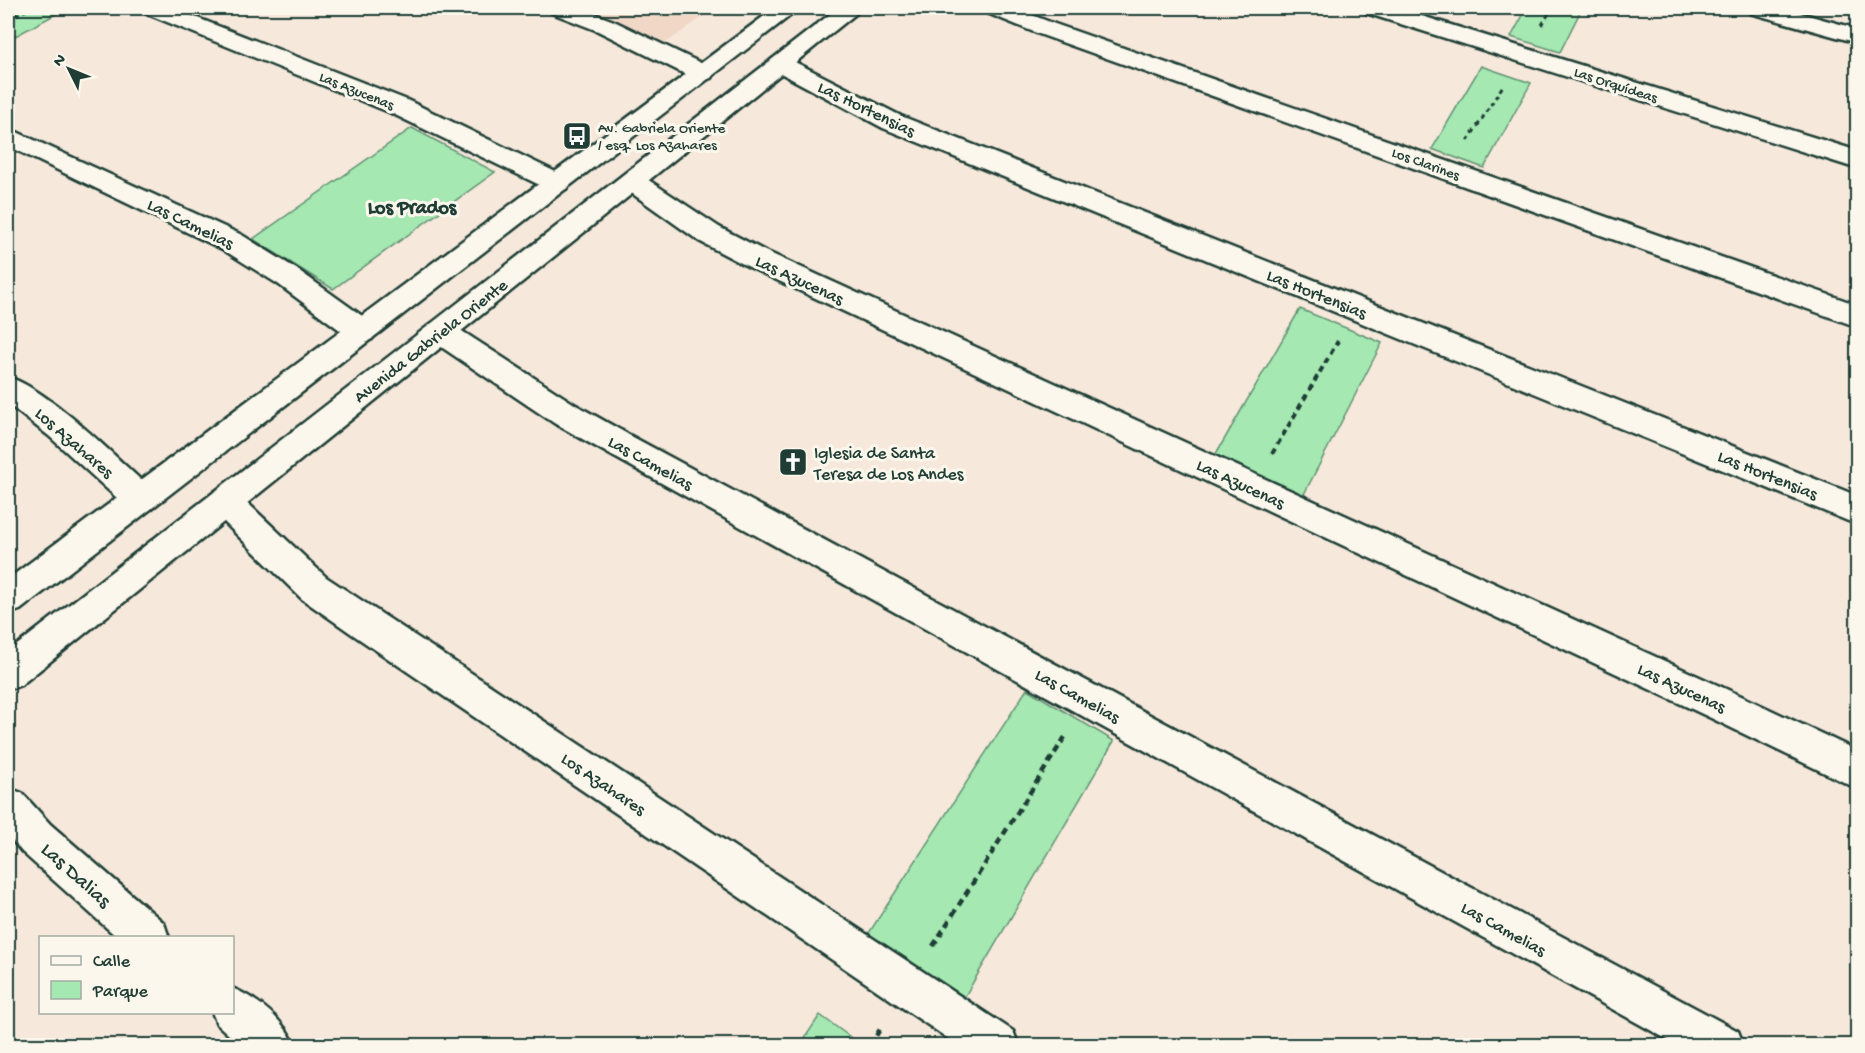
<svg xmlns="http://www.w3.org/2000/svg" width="1865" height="1053" font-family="'Gochi Hand',sans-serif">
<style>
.built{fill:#f0d7c6}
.green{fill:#a5e8b2;stroke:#629273;stroke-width:1.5}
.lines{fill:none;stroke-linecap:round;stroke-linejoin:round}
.minor-casing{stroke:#1f3d34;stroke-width:5}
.major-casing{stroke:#1f3d34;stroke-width:5}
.path-far2{stroke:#1f3d34;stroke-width:3;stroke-dasharray:4.5 4;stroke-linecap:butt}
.path-far1{stroke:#1f3d34;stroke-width:4;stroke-dasharray:6 4.5;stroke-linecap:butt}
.path{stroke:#1f3d34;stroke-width:4.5;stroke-dasharray:7 5;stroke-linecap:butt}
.minor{fill:#fbf7ec;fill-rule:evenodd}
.major{fill:#fbf7ec;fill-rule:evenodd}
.labels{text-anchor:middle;stroke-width:6;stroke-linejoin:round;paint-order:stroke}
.far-street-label{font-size:15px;fill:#1f3d34;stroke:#fbf7ec}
.far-poi-label{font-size:15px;fill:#1f3d34;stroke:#fbf7ec;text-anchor:start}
.street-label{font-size:18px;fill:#1f3d34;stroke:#fbf7ec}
.poi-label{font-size:18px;fill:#1f3d34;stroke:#fbf7ec;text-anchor:start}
.neighbourhood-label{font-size:20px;font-weight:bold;fill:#1f3d34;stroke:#fbf7ec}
.near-street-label{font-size:21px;fill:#1f3d34;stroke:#fbf7ec}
</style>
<rect width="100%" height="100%" fill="#f6e8db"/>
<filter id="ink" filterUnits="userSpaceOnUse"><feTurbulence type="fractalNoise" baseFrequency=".0167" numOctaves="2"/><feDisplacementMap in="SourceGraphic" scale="12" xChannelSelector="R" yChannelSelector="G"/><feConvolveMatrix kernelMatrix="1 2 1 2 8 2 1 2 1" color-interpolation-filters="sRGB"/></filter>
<g filter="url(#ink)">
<path class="built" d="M583,8H715L663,45Z"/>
<path class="green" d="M8,8H67L8,40Z
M1527,8H1582L1560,52L1511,37Z
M1481,66L1531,83L1484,168L1432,149Z
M412,128L495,172L333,289L253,239Z
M1300,309L1382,343L1302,498L1214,457Z
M1027,689L1114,741L961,1003L867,936Z
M820,1015L861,1045H800Z"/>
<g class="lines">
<g class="minor-casing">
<path id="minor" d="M142,8H172L407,100L566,177L570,183L566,189L557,192L548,189L389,112L145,13Z
M549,8H579L614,21L711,68L714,73L711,78L702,81L693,78L598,31L552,13Z
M984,8H1014L1055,24L1858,305V327L1039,34L987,13Z
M1363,8H1396L1858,151V169L1366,13Z
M1747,8H1782L1858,29V43L1750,13Z
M781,57L789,59L901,116L1858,496V525L883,128L773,69L769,64L773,59Z
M8,128L242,235L298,270L372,323L377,331L372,339L362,342L352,339L278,284L222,249L8,146Z
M632,172L641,175L719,227L763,250L1737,694L1858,751V789L1711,718L743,264L699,241L623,187L619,181L623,175Z
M441,321L451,324L576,405L631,436L1738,1031L1744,1046H1679L609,454L554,423L431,340L426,332L431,324Z
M8,377C51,391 116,458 151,489L156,499L151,509L140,513L129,509L49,436L8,404Z
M225,488L236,492L326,577L1013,1031L1019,1046H959L352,634L302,599L214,512L209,502L214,492Z
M8,788L22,793L50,824L164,923L169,938H118L22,852L8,835Z
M232,988C257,998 285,1021 295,1046H241L217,1024L212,1012H232Z"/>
</g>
<g class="major-casing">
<path id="major" d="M775,8H800L20,610L8,614V579Z
M838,8H863L21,685L8,690V652Z"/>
</g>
<path class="path-far2" d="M8,19L30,8
M1542,25L1552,8
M1468,141L1504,84"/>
<path class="path-far1" d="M1272,454L1338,341"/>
<path class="path" d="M933,946L1065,737
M870,1046L882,1026"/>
<use href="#minor" class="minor"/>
<use href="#major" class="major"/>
</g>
</g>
<defs>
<g id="bus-square" transform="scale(1.5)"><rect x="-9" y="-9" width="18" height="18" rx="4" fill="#1f3d34" stroke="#fbf7ec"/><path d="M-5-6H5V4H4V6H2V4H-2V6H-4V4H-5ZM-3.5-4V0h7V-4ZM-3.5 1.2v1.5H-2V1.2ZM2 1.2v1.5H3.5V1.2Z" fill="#fff"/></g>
<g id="church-square" transform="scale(1.5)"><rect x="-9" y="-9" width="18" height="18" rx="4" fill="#1f3d34" stroke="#fbf7ec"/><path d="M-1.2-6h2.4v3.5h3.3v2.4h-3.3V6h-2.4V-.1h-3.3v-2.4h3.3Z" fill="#fff"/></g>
</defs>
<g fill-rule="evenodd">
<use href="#bus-square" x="577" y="136"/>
<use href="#church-square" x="793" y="462"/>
</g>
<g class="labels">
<g class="far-street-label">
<text transform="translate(1616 84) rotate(18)" y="5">Las Orquídeas</text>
<text transform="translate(357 90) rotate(22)" y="5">Las Azucenas</text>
<text transform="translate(1426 163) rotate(20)" y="5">Los Clarines</text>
</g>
<g class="far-poi-label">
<text x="598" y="132">Av. Gabriela Oriente<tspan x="598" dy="17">/ esq. Los Azahares</tspan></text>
</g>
<g class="street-label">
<text transform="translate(867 108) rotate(26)" y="6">Las Hortensias</text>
<text transform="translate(191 223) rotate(26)" y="6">Las Camelias</text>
<text transform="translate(800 279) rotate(25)" y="6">Las Azucenas</text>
<text transform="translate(1317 293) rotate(22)" y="6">Las Hortensias</text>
<text transform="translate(430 340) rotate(-38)" y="6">Avenida Gabriela Oriente</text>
<text transform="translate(75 442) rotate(41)" y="6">Los Azahares</text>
<text transform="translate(651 462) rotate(29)" y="6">Las Camelias</text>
<text transform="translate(1768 474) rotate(22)" y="6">Las Hortensias</text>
<text transform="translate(1241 483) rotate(25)" y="6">Las Azucenas</text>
<text transform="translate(1682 687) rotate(25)" y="6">Las Azucenas</text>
<text transform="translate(1078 695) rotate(29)" y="6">Las Camelias</text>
<text transform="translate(604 783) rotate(34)" y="6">Los Azahares</text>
<text transform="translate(1504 928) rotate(29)" y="6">Las Camelias</text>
</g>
<g class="poi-label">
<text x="814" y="458">Iglesia de Santa<tspan x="814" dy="21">Teresa de Los Andes</tspan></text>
</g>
<g class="neighbourhood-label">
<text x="412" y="213">Los Prados</text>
</g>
<g class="near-street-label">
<text transform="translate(77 874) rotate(42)" y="7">Las Dalias</text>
</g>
</g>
<rect width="1865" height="1053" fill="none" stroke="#fbf7ec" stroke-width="30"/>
<rect x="15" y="15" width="1835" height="1023" fill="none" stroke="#1f3d34" stroke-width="2" filter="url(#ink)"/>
<rect x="39" y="936" width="195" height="78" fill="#fbf7ec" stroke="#a3ada2" stroke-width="1.5"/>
<rect x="51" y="956" width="30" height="9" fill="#fbf7ec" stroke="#a3ada2" stroke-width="1.5"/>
<text x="93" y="966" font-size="18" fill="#1f3d34">Calle</text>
<rect x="51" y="981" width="30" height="18" fill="#a5e8b2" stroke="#a3ada2" stroke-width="1.5"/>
<text x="93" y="996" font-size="18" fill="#1f3d34">Parque</text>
<g transform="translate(69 69) rotate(313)" stroke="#fbf7ec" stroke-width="4.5" paint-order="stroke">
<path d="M0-4.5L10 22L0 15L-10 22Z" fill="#1f3d34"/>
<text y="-9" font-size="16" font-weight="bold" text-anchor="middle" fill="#1f3d34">N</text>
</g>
</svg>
